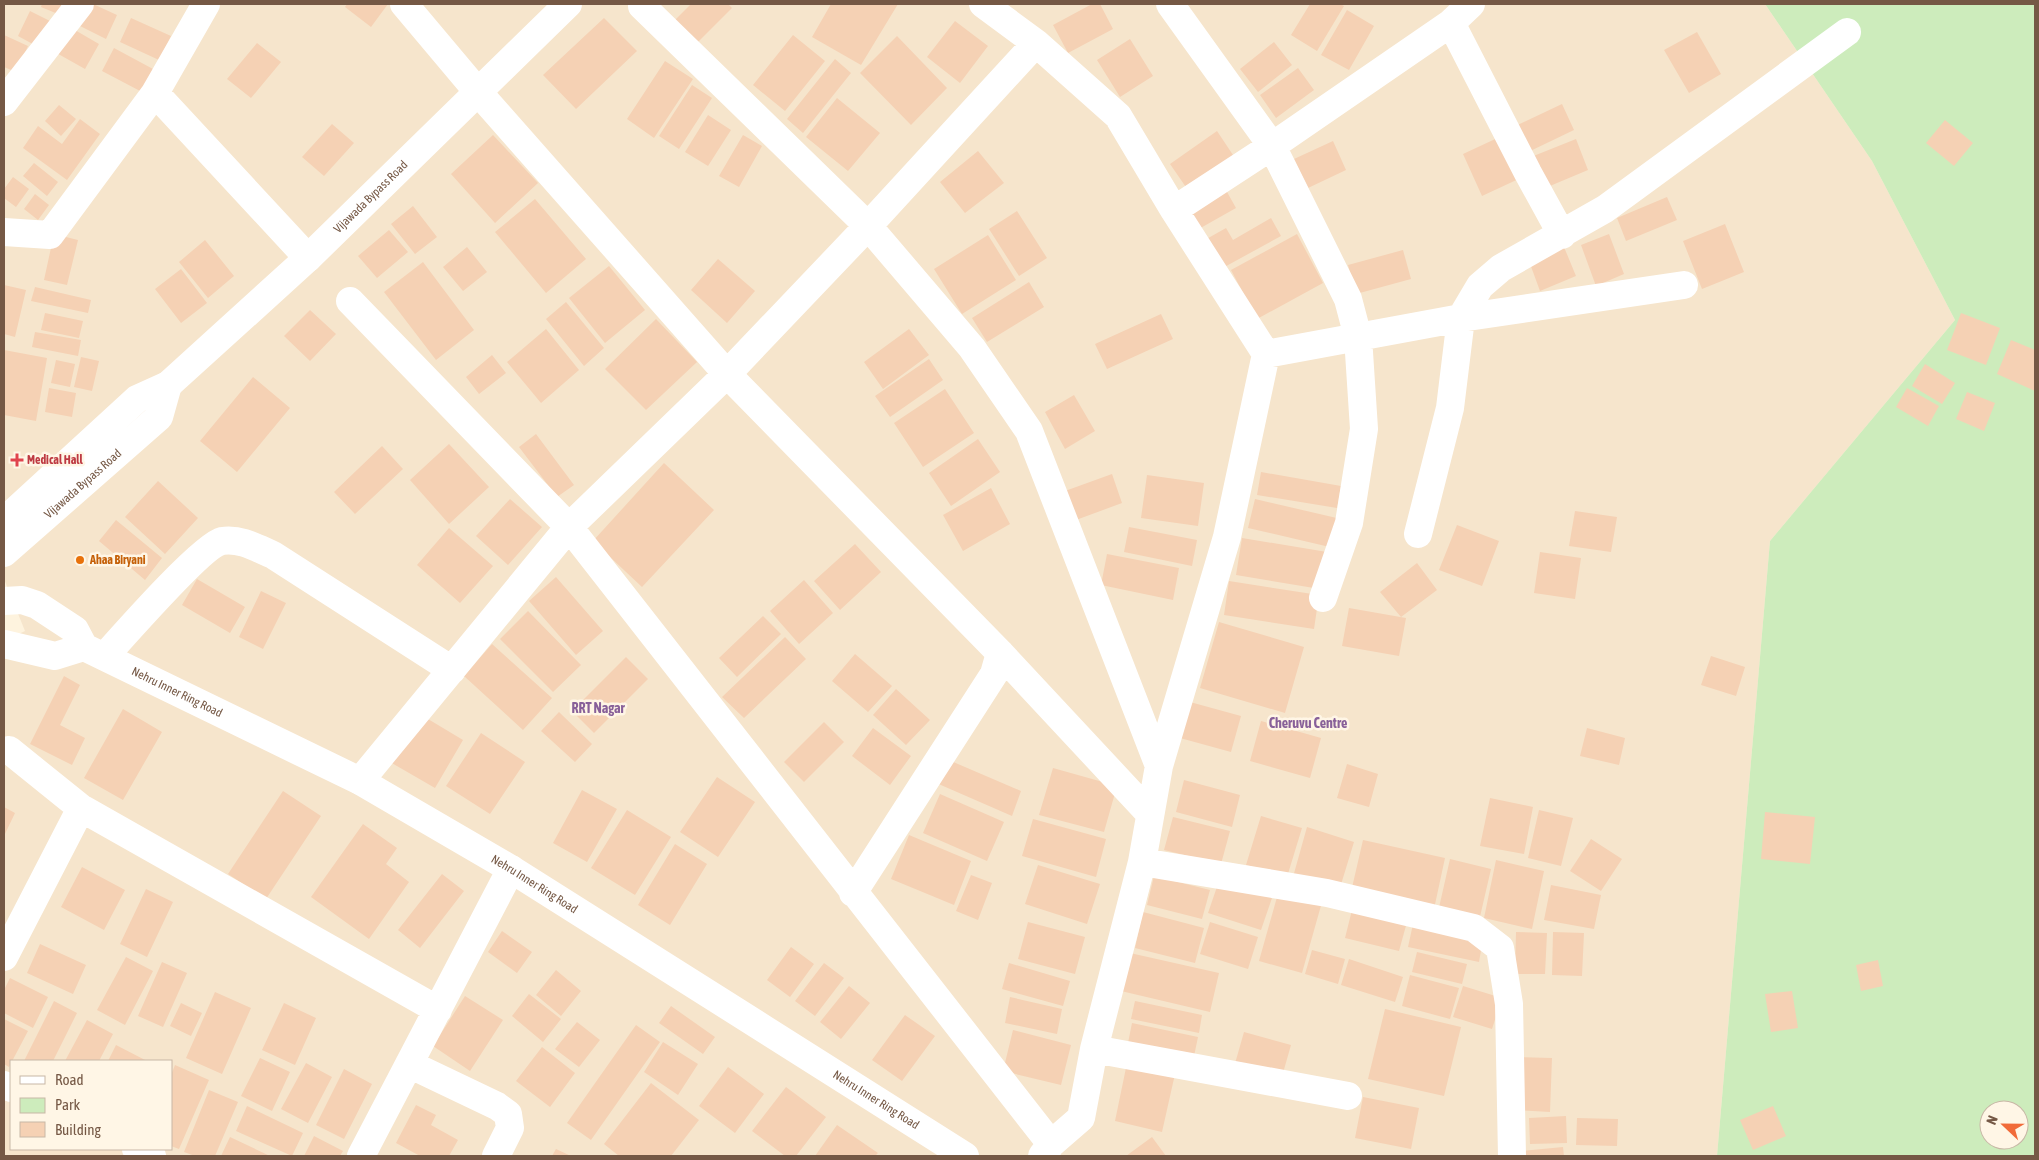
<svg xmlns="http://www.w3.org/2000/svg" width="2039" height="1160" font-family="'Asap Condensed',sans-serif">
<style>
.residential{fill:#f6e5cc;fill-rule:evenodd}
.green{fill:#cdecbc;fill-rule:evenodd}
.building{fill:#f5d1b4}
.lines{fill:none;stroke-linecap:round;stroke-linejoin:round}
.street{stroke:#fff;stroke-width:28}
.secondary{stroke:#fff;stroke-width:28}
.health-dot{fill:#e0444e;stroke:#fff6e6;stroke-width:2}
.food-dot{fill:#e8710a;stroke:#fff6e6;stroke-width:2}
.labels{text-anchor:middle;stroke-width:5;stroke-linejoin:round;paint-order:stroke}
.street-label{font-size:12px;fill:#755845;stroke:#fff6e6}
.health-label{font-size:12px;font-weight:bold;fill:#be3a42;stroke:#fff6e6;text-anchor:start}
.food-label{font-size:12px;font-weight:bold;fill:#c56008;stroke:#fff6e6;text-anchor:start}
.neighbourhood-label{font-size:14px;font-weight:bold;fill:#886099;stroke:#fff6e6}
</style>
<rect width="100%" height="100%" fill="#fef3de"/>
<path class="residential" d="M4,4H1765L1872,161L1955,320L1770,541L1717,1156H4V641L25,631L4,579ZM11,1061H171V1149H11Z"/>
<path class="green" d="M1765,4H2035V1156H1717L1770,541L1955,320L1872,161ZM1989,1110H2019V1140H1989Z"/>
<path class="building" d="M42,4H62L58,14L41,7Z
M85,4H93L117,15L106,39L76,24Z
M347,4H388L371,27L345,7Z
M691,4H728L732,8L695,45L673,22Z
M831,4H898L861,65L812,37Z
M1092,4H1100L1113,29L1068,53L1053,25Z
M1310,4H1340L1344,6L1317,51L1291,35Z
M1347,10L1374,26L1349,70L1321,55Z
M30,11L52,22L40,48L18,36Z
M131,18L171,36L159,60L120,42Z
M604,18L637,51L576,109L543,75Z
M955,21L988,46L960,83L927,57Z
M68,26L99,44L85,69L53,51Z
M1697,32L1721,74L1689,93L1664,50Z
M4,35L28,46L16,72L4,67Z
M793,35L825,61L785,111L753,85Z
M897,36L947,88L911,125L860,73Z
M1130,39L1153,76L1120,97L1097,60Z
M1274,42L1292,65L1258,92L1240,69Z
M257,43L281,62L251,98L227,79Z
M114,48L153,69L142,92L102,71Z
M835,59L851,73L803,133L787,119Z
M665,61L693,79L654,138L627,119Z
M1298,68L1314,90L1276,118L1260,95Z
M692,85L712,98L679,149L659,136Z
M837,98L880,133L848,171L806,137Z
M1562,104L1574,130L1520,156L1507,130Z
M59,105L76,119L61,136L45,121Z
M708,115L731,130L708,166L685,152Z
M80,119L100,134L67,180L23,148L38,126L62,144Z
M1945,120L1973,143L1954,166L1926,143Z
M332,124L354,143L324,176L302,157Z
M1217,131L1237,161L1190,193L1170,164Z
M1506,134L1525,176L1482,196L1463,154Z
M493,135L538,183L495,223L451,174Z
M743,135L762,146L739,187L719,176Z
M1576,139L1588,170L1538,191L1526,159Z
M1333,141L1346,170L1308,188L1294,159Z
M978,151L1004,183L965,213L940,182Z
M34,163L58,182L47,196L23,176Z
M13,177L29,189L16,207L4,198V189Z
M1222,183L1236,208L1197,230L1183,205Z
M35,194L49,205L38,220L24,209Z
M1667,197L1677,220L1626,241L1617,218Z
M535,199L586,259L546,293L495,232Z
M413,206L437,237L415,254L391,224Z
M1017,211L1047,258L1019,276L989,229Z
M1271,218L1281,236L1219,270L1203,241L1226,228L1233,240Z
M1725,224L1744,272L1702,289L1683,241Z
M389,230L408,252L377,278L358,256Z
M54,234L78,240L67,285L44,280Z
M1297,234L1323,283L1257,319L1231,270Z
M1609,234L1624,274L1596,286L1581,245Z
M988,235L1016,280L962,314L934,269Z
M205,240L234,276L208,298L179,262Z
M467,247L487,272L463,291L443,267Z
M1564,247L1576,276L1540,291L1529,261Z
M1403,250L1411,279L1356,294L1348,265Z
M718,259L755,291L727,323L691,290Z
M423,262L474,330L436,360L384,292Z
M609,266L645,310L605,343L569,298Z
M181,269L207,303L181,323L155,289Z
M1029,282L1044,307L987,342L972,318Z
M4,285L26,290L15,337L4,334Z
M35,287L91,300L88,313L31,301Z
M566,302L604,348L584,366L546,319Z
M310,310L336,334L310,361L284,336Z
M45,313L83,321L79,338L41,330Z
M1961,313L2000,328L1986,365L1947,350Z
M1161,314L1173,339L1107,369L1095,344Z
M656,319L697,362L646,410L605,369Z
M546,329L579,370L541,403L507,362Z
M909,329L929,355L883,389L864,362Z
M35,332L81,340L78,356L32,347Z
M2011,340L2035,350V391L1997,374Z
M4,350L47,358L36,421L4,415Z
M492,355L506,373L479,394L466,377Z
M81,357L99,361L92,391L74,387Z
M929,359L943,380L890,417L875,396Z
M56,360L75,364L70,387L51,383Z
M1925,364L1955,383L1942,404L1912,386Z
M253,377L290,408L237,472L200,441Z
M49,388L76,393L72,417L45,412Z
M1907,388L1939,406L1928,426L1896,407Z
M945,389L974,433L923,467L894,423Z
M1967,392L1995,403L1984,431L1956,419Z
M1074,395L1095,431L1065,449L1045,412Z
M536,434L574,485L557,497L519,447Z
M978,439L1000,472L951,506L929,473Z
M449,444L489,487L449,524L410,480Z
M382,446L403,469L355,514L334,492Z
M664,463L714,510L642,587L593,541Z
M1261,472L1341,486L1337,508L1257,495Z
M1112,474L1122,503L1076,520L1065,491Z
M1147,475L1204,483L1198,526L1141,518Z
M158,481L198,518L165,554L125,517Z
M991,488L1010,524L963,551L943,515Z
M510,499L542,527L508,565L476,536Z
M1255,499L1341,519L1334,548L1248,528Z
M1575,511L1617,517L1611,552L1569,546Z
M116,520L162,558L145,580L99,541Z
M1457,525L1499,541L1482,586L1439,570Z
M1129,527L1197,540L1192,566L1124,552Z
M449,528L493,566L460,603L417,565Z
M1242,538L1327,552L1320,589L1236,575Z
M855,544L881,572L840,610L814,581Z
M1540,552L1581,558L1575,599L1534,593Z
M1107,554L1179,568L1173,600L1101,585Z
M1417,563L1437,590L1401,617L1380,592Z
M556,577L603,631L576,655L529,601Z
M197,579L245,607L230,633L182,605Z
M804,580L833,613L799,644L770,611Z
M1229,581L1319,595L1314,629L1224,615Z
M261,591L286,603L263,649L239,637Z
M1349,608L1406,618L1399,656L1342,646Z
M528,611L581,665L553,692L500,639Z
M763,616L781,634L737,677L719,658Z
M1219,622L1304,647L1285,713L1200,688Z
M785,637L806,659L744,718L722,697Z
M492,644L552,698L523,730L464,676Z
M855,654L892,686L868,712L832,681Z
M1711,656L1745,667L1736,696L1701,685Z
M626,657L648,679L594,733L572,711Z
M64,676L80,685L60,725L85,738L72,765L30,744Z
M896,689L930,720L906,745L873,715Z
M1190,702L1241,716L1231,752L1180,738Z
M123,709L162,732L123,800L84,778Z
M559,712L592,744L575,762L541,731Z
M418,713L463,740L435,788L390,762Z
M1261,721L1321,738L1310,778L1250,761Z
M824,722L844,742L804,782L784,762Z
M873,728L911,756L890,785L852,756Z
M1587,728L1625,738L1619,765L1580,756Z
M481,733L525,762L490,814L446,786Z
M944,758L1021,791L1012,816L934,782Z
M1347,764L1378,774L1369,807L1337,798Z
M1053,768L1117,786L1104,832L1039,815Z
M717,777L755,802L718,857L680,832Z
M1184,780L1240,795L1232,827L1176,812Z
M582,790L617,809L587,862L553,843Z
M283,791L321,816L266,899L228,874Z
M940,794L1004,822L987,861L923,833Z
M1490,798L1533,807L1524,854L1480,846Z
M4,807L15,813L4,836Z
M627,810L671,837L635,895L591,868Z
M1539,810L1573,818L1561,866L1528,858Z
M1765,812L1815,817L1810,864L1761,859Z
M1261,816L1302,828L1287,877L1246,865Z
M1173,817L1230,831L1221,864L1164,850Z
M1033,819L1106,839L1096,877L1022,856Z
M363,824L397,848L386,864L409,882L369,939L311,897Z
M1307,827L1354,842L1339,891L1293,877Z
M909,835L971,861L954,905L891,879Z
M1591,839L1622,859L1601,891L1570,871Z
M1363,840L1445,858L1434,909L1351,892Z
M675,844L707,864L670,925L638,905Z
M1450,859L1491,869L1479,921L1438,912Z
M1496,860L1544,871L1532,929L1484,918Z
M1038,865L1100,884L1087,924L1025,904Z
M82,867L125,890L104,930L61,907Z
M442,874L464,891L420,948L398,930Z
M971,875L992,883L978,920L956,911Z
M1154,876L1210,890L1202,919L1147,905Z
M1220,878L1273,895L1261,930L1208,913Z
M1551,885L1601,895L1594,929L1544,920Z
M146,889L173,902L147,957L120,944Z
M1279,890L1322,902L1302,973L1259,961Z
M1352,910L1407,922L1399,951L1345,938Z
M1143,912L1204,928L1195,963L1135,948Z
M1028,922L1085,937L1075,974L1018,959Z
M1210,922L1258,937L1248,969L1200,954Z
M1413,924L1483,939L1479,962L1408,947Z
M502,931L532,952L517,973L488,952Z
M1516,932L1547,933L1545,974H1515Z
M1553,932L1584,933L1582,976L1552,975Z
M40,944L86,965L73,994L27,973Z
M791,947L814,964L790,997L767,980Z
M1312,950L1345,959L1338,984L1305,974Z
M1417,952L1467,964L1462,984L1412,972Z
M1130,953L1219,973L1210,1012L1121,991Z
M126,957L153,971L125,1025L97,1010Z
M1349,959L1403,977L1395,1002L1341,985Z
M1878,960L1883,986L1861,991L1856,965Z
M162,962L187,973L163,1027L138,1016Z
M824,963L844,978L815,1016L795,1001Z
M1009,963L1070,981L1063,1006L1002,989Z
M556,970L581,991L561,1016L536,995Z
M1410,975L1459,988L1450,1019L1402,1006Z
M10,978L48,997L33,1028L4,1013V990Z
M849,986L870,1003L841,1039L820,1022Z
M1463,986L1502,998L1492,1029L1453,1017Z
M1792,991L1798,1028L1771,1032L1765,994Z
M215,992L251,1008L222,1074L186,1058Z
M529,994L561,1019L543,1042L512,1016Z
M465,996L503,1020L470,1071L433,1046Z
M1010,997L1062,1009L1057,1034L1005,1023Z
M54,1001L77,1013L53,1061H24Z
M1135,1001L1202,1015L1199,1033L1131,1019Z
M181,1003L202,1013L191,1036L170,1026Z
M284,1003L316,1018L295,1065L262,1050Z
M671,1006L715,1037L703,1054L659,1023Z
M1385,1009L1461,1027L1444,1096L1368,1079Z
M905,1015L935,1036L902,1081L872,1060Z
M4,1019L28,1031L9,1067L4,1064Z
M87,1020L113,1034L99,1061H65Z
M577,1022L600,1040L579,1067L555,1049Z
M1132,1023L1198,1037L1193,1061L1127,1048Z
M636,1025L660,1042L591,1140L567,1123Z
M1013,1030L1071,1045L1061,1085L1003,1071Z
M1244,1032L1291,1045L1281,1080L1234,1067Z
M663,1042L698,1064L678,1095L644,1072Z
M116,1045L147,1061H108Z
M542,1047L575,1073L550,1107L516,1081Z
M1515,1057L1552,1058L1550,1112L1513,1110Z
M260,1058L290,1072L272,1111L241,1096Z
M306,1063L332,1077L308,1123L281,1109Z
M1127,1063L1175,1074L1162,1132L1115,1121Z
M175,1065L209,1080L179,1149L171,1146V1075Z
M728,1067L764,1094L735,1133L699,1106Z
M344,1069L372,1084L344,1139L316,1125Z
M651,1083L699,1120L671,1156H619L604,1144Z
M786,1087L826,1117L796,1156H785L752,1131Z
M209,1090L238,1102L215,1156H195L184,1152Z
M1363,1097L1419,1108L1411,1149L1355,1138Z
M416,1105L436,1115L431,1125L458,1140L449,1156H420L396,1143Z
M247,1106L303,1133L292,1156L236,1131Z
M1773,1106L1786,1136L1753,1150L1740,1120Z
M1566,1116L1567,1143L1530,1144L1529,1118Z
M1577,1118L1618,1119L1617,1146L1576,1145Z
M837,1125L878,1153L875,1156H815Z
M314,1136L343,1151L340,1156H304Z
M230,1137L270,1156H221Z
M1152,1137L1166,1156H1126Z
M1563,1147L1564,1156H1521L1520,1151Z
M556,1149L571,1156H552Z"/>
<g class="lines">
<path class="street" d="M404,4L478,92L727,374L1000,653L1150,814
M983,4L1036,43
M1170,4L1272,146L1348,299L1358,337L1364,429L1349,523L1323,598
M642,6L868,226L972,348L1029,431L1159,766
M1451,23L1528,173L1562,235
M155,93L308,258
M4,102L80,4
M1174,210L1272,146L1451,23L1471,4
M4,232L50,235L155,93L206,4
M350,301L569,527L1051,1144
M1266,354L1461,318L1684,285
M1418,534L1450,408L1461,318L1480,286L1501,268L1605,209L1847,32
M105,656C123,636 203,545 222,541C240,538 257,548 273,555L452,670
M9,750L81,808L438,1010
M360,781L569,527L727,374L868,226L1036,43L1118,116L1174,210L1266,354L1227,537L1159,766L1142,862L1094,1049L1081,1118L1051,1144L1042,1156
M1142,862L1327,893L1474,928L1500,948L1509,1004L1512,1156
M853,893L994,674L1000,653
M4,957L81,808
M1094,1049L1348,1096
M409,1064L497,1106L508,1114L510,1128L496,1156
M4,1085L11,1088
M136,1149L152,1156
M361,1156L511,869"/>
<g class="secondary">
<path id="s1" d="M4,521L137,399L168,385L308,258L568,4"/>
<path id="s2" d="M4,553L159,417L168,385"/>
<path id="s3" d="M4,601L22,600L37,605L75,630L84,647L360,781L511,869L965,1156"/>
<path d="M4,644L55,656L84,647"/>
</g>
</g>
<path class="health-dot" d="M14.5 452.5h5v5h5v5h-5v5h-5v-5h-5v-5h5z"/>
<circle class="food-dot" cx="80" cy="560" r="5"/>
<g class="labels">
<g class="street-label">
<text dy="4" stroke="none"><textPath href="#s1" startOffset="491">Vijawada Bypass Road</textPath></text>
<text dy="4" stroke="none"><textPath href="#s2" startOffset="105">Vijawada Bypass Road</textPath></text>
<text dy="4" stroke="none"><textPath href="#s3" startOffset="202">Nehru Inner Ring Road</textPath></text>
<text dy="4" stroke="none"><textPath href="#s3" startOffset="608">Nehru Inner Ring Road</textPath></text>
<text dy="4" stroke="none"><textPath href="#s3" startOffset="1012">Nehru Inner Ring Road</textPath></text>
</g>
<g class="health-label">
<text x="27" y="464">Medical Hall</text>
</g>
<g class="food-label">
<text x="90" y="564">Ahaa Biryani</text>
</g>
<g class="neighbourhood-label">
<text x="598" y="713">RRT Nagar</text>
<text x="1308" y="728">Cheruvu Centre</text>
</g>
</g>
<rect width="2039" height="1160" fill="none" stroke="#755845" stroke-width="10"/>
<rect x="10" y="1060" width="162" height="90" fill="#fff6e6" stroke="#c8b7a6"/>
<rect x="20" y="1076" width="25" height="8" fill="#ffffff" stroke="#c8b7a6"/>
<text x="55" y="1085" font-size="15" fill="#755845">Road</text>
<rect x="20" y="1098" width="25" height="15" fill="#cdecbc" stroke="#c8b7a6"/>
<text x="55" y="1110" font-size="15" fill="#755845">Park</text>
<rect x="20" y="1122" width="25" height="15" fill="#f5d1b4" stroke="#c8b7a6"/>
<text x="55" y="1135" font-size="15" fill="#755845">Building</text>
<g transform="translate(2004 1125) rotate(292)"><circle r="24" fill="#fff6e6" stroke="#c8b7a6"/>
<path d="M0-4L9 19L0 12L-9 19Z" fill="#f16b39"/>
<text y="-8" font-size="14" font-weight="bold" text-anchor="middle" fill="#755845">N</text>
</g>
</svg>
